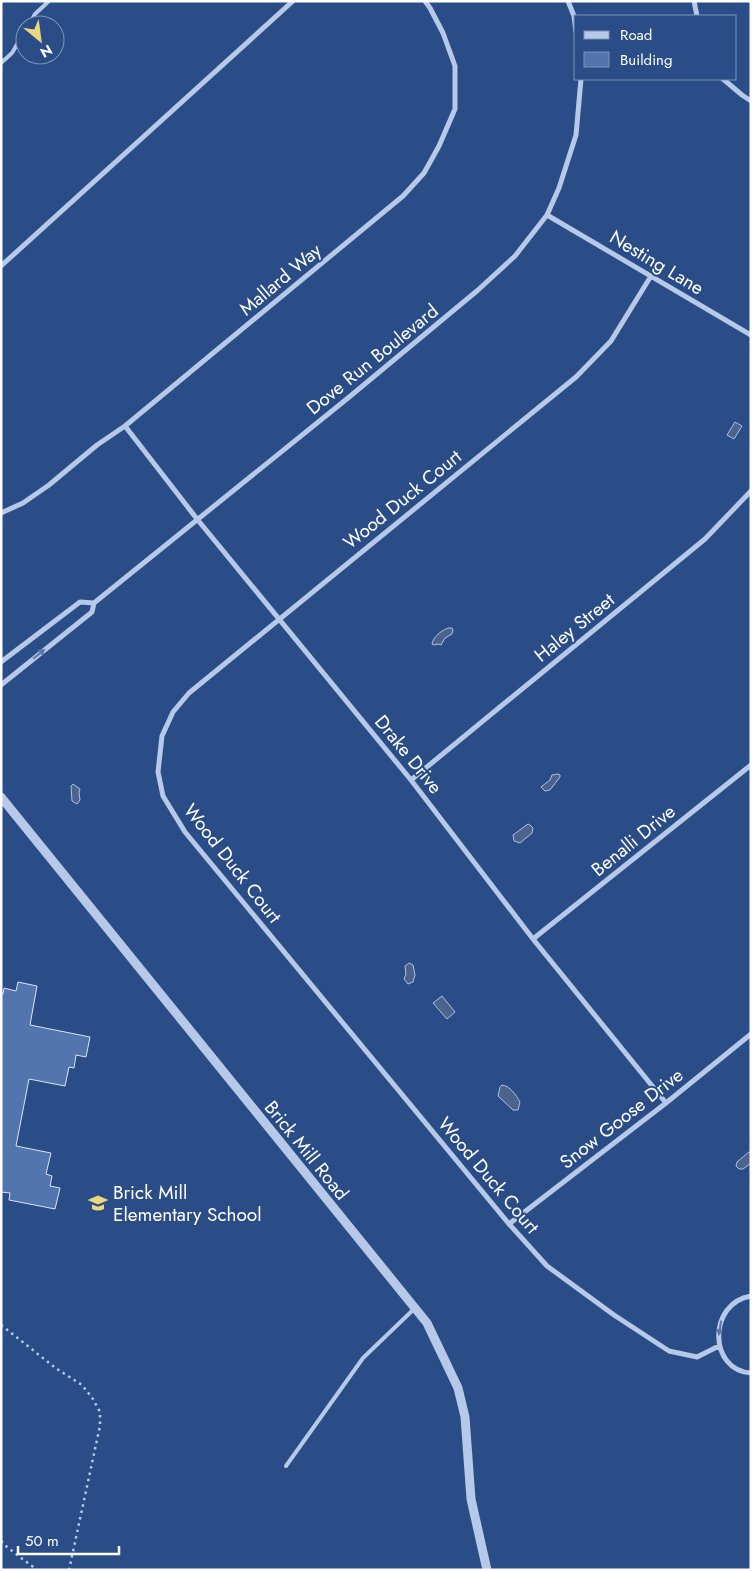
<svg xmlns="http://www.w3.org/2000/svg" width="752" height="1571" font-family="Jost,sans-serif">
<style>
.water{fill:#4c638e;stroke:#abc3e8}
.building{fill:#5375ae;stroke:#dae5f6}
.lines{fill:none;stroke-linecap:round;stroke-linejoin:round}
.path{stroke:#b6c9e8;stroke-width:2.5;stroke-dasharray:2.5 4;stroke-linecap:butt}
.service{stroke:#b6c9e8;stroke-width:4}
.minor{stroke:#b6c9e8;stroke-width:5}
.tertiary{stroke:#b6c9e8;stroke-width:9}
.oneway{fill:#5b78a9}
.labels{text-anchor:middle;stroke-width:4;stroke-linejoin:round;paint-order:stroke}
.street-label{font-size:19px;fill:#fff;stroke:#2a4c87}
.poi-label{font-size:19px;fill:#fff;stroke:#2a4c87;text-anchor:start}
</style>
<rect width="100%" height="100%" fill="#2a4c87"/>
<path class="water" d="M735,422L742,426L734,439L727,435Z
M448,628H452L453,630L452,634L445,638L441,645L438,644L434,645L432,644C433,637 441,631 448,628Z
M558,774L560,775V777L550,790L545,791L541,787L550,780L552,775Z
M73,784L80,789L79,793L80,800L77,804L72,801L71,786Z
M528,824L530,825L533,828L532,833L520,843L514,841L513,835Z
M409,963L413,965L415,975L413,982L408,984L404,979L406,974L405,966Z
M442,996L455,1012L447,1019L433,1003Z
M502,1085C510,1086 516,1095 520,1102L518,1110H513L498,1096L500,1087Z
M749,1152H751V1163L743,1169H739L736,1166L737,1162Z"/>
<path class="building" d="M18,982L37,986L30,1025L90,1037L86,1057L76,1055L74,1068L69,1067L65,1086L29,1079L16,1146L51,1153L46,1174L52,1176L50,1186L60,1188L55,1209L9,1200L10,1193L1,1192V994H3L4,988L16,991Z"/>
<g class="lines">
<path class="path" d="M1,1325L57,1369L82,1385L93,1399L100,1412V1426L69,1570
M1,1541L7,1547L37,1570"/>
<path class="service" d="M29,25L35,14L49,1
M1,63L12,53L25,31
M286,1466L363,1358L414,1309"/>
<path class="minor" d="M568,1L574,16L576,32
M694,1L697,16
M723,79L742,95L751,101
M547,215L751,335
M1,266L293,1
M651,276L611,341L576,377L189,693L173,712L162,736L158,772L163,796L185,832L509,1224L547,1266L614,1315L669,1351L697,1357L719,1346
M125,426L197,519L411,780L533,939L666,1103
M1,513L23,503L49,485L97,445L125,426L403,196L424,173L439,146L455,109V66L443,33L430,8L425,1
M1,662L80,602L94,603
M1,685L92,612L94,603L348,398L478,290L515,256L547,215L559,188L576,135L581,79
M411,780L705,539L751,491
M533,939L751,765
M509,1224L666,1103L751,1034
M751,1296C708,1303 708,1370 751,1373"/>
<path class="tertiary" d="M1,797L427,1323L458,1388L465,1417L471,1499L487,1570"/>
</g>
<defs><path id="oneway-solid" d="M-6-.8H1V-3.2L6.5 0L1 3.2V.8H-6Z" transform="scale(1.25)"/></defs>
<g class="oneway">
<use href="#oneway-solid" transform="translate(39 654) rotate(-39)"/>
<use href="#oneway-solid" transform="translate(720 1328) rotate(99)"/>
</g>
<defs>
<g id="school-bare" transform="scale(1.5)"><path d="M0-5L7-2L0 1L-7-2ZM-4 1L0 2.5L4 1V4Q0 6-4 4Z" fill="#eed67e" stroke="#2a4c87" stroke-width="2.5" paint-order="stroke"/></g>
</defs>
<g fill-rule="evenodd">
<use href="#school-bare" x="98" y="1203"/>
</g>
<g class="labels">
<g class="street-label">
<text transform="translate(657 262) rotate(31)" y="7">Nesting Lane</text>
<text transform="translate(280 279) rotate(-40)" y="7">Mallard Way</text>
<text transform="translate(372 359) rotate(-39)" y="7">Dove Run Boulevard</text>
<text transform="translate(402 499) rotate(-39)" y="7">Wood Duck Court</text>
<text transform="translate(574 627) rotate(-39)" y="7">Haley Street</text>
<text transform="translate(409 754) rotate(51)" y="7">Drake Drive</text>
<text transform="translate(633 840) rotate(-39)" y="7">Benalli Drive</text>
<text transform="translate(233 863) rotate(52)" y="7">Wood Duck Court</text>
<text transform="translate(621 1118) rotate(-38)" y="7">Snow Goose Drive</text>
<text transform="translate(307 1150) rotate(51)" y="7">Brick Mill Road</text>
<text transform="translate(489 1175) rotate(50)" y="7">Wood Duck Court</text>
</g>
<g class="poi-label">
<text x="113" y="1199">Brick Mill<tspan x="113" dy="22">Elementary School</tspan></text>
</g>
</g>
<rect width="752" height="1571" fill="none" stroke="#ffffff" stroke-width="5"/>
<rect x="574" y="15" width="162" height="65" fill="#2a4c87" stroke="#7f94b7"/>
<rect x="584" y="31" width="25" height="8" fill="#b6c9e8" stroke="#7f94b7"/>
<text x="620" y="40" font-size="15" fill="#ffffff">Road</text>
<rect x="584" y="52" width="25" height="15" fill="#5375ae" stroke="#7f94b7"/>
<text x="620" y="65" font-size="15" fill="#ffffff">Building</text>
<g transform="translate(40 40) rotate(151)"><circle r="24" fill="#2a4c87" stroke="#7f94b7"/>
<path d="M0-4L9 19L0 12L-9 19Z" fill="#eed67e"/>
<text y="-8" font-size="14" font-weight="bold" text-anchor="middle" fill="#ffffff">N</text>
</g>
<path d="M18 1546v8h101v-8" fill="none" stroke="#ffffff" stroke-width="2.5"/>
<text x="25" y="1546" font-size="15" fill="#ffffff" stroke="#2a4c87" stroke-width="4" paint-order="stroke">50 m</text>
</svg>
